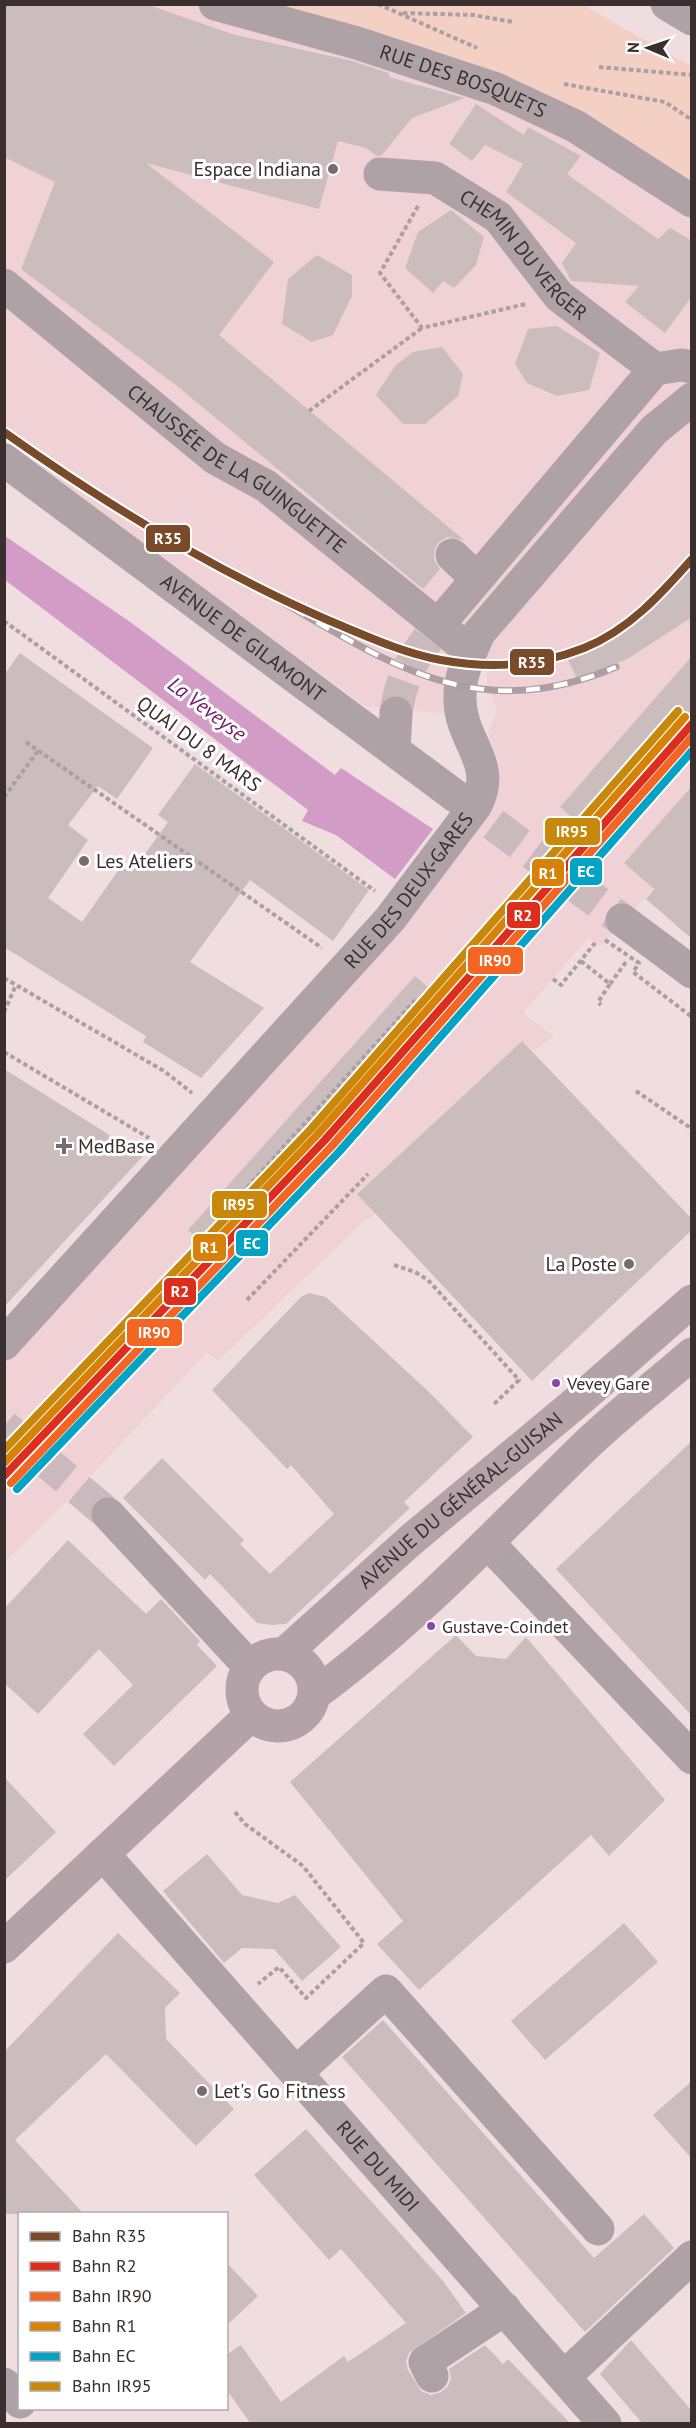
<svg xmlns="http://www.w3.org/2000/svg" width="696" height="2428" font-family="'PT Sans',sans-serif">
<style>
.built{fill:#f0d1d6}
.green{fill:#f4d0c4}
.water{fill:#d29cc6}
.building{fill:#cbbdbd}
.lines{fill:none;stroke-linecap:round;stroke-linejoin:round}
.minor-tunnel{stroke:#cbbabd;stroke-width:33;stroke-dasharray:33 16;stroke-linecap:butt}
.path{stroke:#ac9fa3;stroke-width:4;stroke-dasharray:4.5 3;stroke-linecap:butt}
.minor{stroke:#afa2a7;stroke-width:33}
.major{stroke:#b4a2a9;stroke-width:33}
.rail-casing{stroke:#ac9ea2;stroke-width:7}
.rail{stroke:#fff;stroke-width:4.5;stroke-dasharray:14;stroke-linecap:butt}
.path-bridge{stroke:#ac9fa3;stroke-width:4;stroke-dasharray:4.5 3;stroke-linecap:butt}
.rail-1-casing{stroke:#fff;stroke-width:12}
.rail-2-casing{stroke:#fff;stroke-width:12}
.rail-3-casing{stroke:#fff;stroke-width:12}
.rail-4-casing{stroke:#fff;stroke-width:12}
.rail-5-casing{stroke:#fff;stroke-width:12}
.rail-6-casing{stroke:#fff;stroke-width:12}
.rail-1{stroke:#7a4b2a;stroke-width:8}
.rail-2{stroke:#dd2e1d;stroke-width:8}
.rail-3{stroke:#f26522;stroke-width:8}
.rail-4{stroke:#d78207;stroke-width:8}
.rail-5{stroke:#03a3c6;stroke-width:8}
.rail-6{stroke:#c8880c;stroke-width:8}
.poi-dot{fill:#796b6d;stroke:#fff;stroke-width:2}
.bus-dot{fill:#8e44ad;stroke:#fff;stroke-width:2}
.labels{text-anchor:middle;stroke-width:6;stroke-linejoin:round;paint-order:stroke}
.bus-label{font-size:18px;fill:#3a2e2f;stroke:#fff;text-anchor:start}
.street-label{font-size:20px;fill:#3a2e2f;stroke:#fff}
.poi-label{font-size:20px;fill:#3a2e2f;stroke:#fff;text-anchor:start}
.water-label{font-size:21px;font-style:italic;fill:#6e1a66;stroke:#fff}
.line-badge{stroke:#fff;stroke-width:2}
.badge-label{font-size:16px;text-anchor:middle;font-weight:bold;fill:#fff}
</style>
<rect width="100%" height="100%" fill="#efdde0"/>
<path class="built" d="M5,5H215L394,54L691,201V399L479,633L462,715L365,706L5,443Z
M691,416V847L600,947L588,938L523,1013L554,1037L533,1051L522,1041L357,1193L376,1214L363,1222L218,1361L207,1352L68,1500L5,1562V1357L497,791L500,768L488,731L497,712L487,683V656L490,644L648,458Z"/>
<path class="green" d="M215,5H583L691,66V201L575,126Z"/>
<path class="water" d="M5,536L133,624L335,775L341,768L433,829L395,879L336,835L302,821L308,810L5,580Z"/>
<path class="building" d="M4,4H146L232,34L352,61L389,73V77L465,98L412,118L382,155L377,156L366,148L338,141L319,209L146,163L274,262L219,335L464,540L447,537L438,543L434,551V560L440,569L423,589L177,386L21,269L55,182L4,157Z
M476,104L524,135L528,127L581,156L567,174L658,239L670,228L692,241V296L665,333L625,302L639,286L571,281L562,263L576,243L506,192L523,164L485,145L472,161L449,144Z
M451,210L484,237L476,265L454,288L443,281L433,293L405,268L418,232Z
M317,255L352,275V296L333,335L312,342L282,324L288,279Z
M557,326L600,353L589,390L557,396L527,383L515,364L528,329Z
M442,347L463,374L458,396L425,424H403L376,395L395,366L413,352Z
M692,563V617L629,658L577,679L567,658L605,640L632,623L665,593Z
M20,653L153,748L117,799L98,786L68,825L88,840L48,898L82,922L122,865L132,872L168,822L158,815L195,764L369,890L333,941L250,880L190,962L264,1008L201,1078L143,1042L146,1036L4,947V675Z
M692,656V712L587,831L560,807Z
M692,786V939L646,899L654,889L624,863Z
M415,976L438,996L210,1250L188,1230Z
M522,1041L692,1219V1230L532,1381L357,1194Z
M4,1069L143,1156L4,1307Z
M309,1293L326,1297L428,1391L473,1437L404,1502L410,1508L286,1624L272,1625L257,1623L210,1574L205,1580L123,1498L162,1458L244,1540L240,1544L270,1574L334,1514L291,1465L287,1469L212,1390L301,1297Z
M692,1441V1716L556,1569Z
M68,1540L146,1614L161,1599L200,1641L197,1645L217,1666L114,1766L83,1734L133,1685L99,1649L38,1714L4,1683V1609Z
M456,1635L476,1656L506,1659L526,1637L665,1800L609,1856L591,1835L419,1990L377,1944L403,1921L290,1782Z
M4,1777L56,1832L4,1881Z
M207,1854L242,1895L278,1903L295,1895L341,1947L302,1981L274,1949L242,1948L224,1963L163,1891Z
M624,1923L658,1962L545,2060L511,2021Z
M118,1933L180,1993L165,2008L166,2039L234,2109L196,2146L106,2054L15,2140L84,2214H4V2052Z
M383,2020L594,2258L644,2214L674,2248L585,2332L342,2057Z
M692,2081V2159L653,2115Z
M306,2129L443,2281L466,2313L409,2353L406,2361L408,2370L421,2391L431,2395L441,2392L448,2386L451,2378L449,2369L485,2345L503,2364L508,2359L571,2424H251L226,2389V2355L241,2345L281,2402L344,2356L348,2362L406,2323L341,2249L329,2260L254,2175Z
M226,2262L258,2296L226,2326Z
M631,2340L692,2411V2424H643L600,2374Z"/>
<g class="lines">
<path class="minor-tunnel" d="M396,713C403,665 422,647 450,611
M454,795L622,920
M4,1426L108,1514"/>
<path class="path" d="M378,4L477,48
M403,13L473,15L513,22
M599,67L692,75
M564,84L665,102L692,120
M418,206L380,273L422,328L526,304
M309,411L422,328
M4,621L375,891
M26,742L322,948
M4,797L38,751
M524,889L521,885L529,875
M581,961L610,984L598,1002L601,1005
M4,978L164,1071L192,1093
M553,979L561,985L595,943
M610,984L626,962
M4,1012L16,985
M4,1052L149,1138
M636,1091L692,1129
M217,1221L416,999
M394,1265L415,1272L428,1280L519,1380L493,1405
M247,1300L368,1174
M235,1812L245,1824L303,1866L364,1943L306,1998L279,1967L258,1984"/>
<g class="minor">
<path id="s1" d="M215,4L357,43L496,89L575,126L692,201"/>
<path d="M667,4L692,19"/>
<path id="s2" d="M380,174L435,178L498,217L559,296L655,369"/>
<path id="s3" d="M4,285L215,458L266,486L470,651"/>
<path id="s4" d="M4,460L454,795"/>
<path d="M452,555L476,578"/>
<path d="M450,611L655,369L681,365L692,367"/>
<path d="M394,749L396,713"/>
<path d="M622,920L692,972"/>
<path id="s5" d="M4,1344L390,919L476,805C498,762 460,742 460,699C459,676 470,654 479,633L654,430L692,399"/>
<path d="M108,1514L250,1667"/>
<path d="M489,1544L692,1758"/>
<path id="s6" d="M103,1854L605,2424"/>
<path d="M296,2073L386,1991L598,2229"/>
<path d="M432,2376L425,2362L505,2309"/>
<path d="M564,2377L692,2257"/>
<path d="M4,2384L20,2402"/>
</g>
<g class="major">
<circle cx="278" cy="1690" r="36"/>
<path id="s7" d="M284,1654L412,1539L578,1401L692,1301"/>
<path d="M315,1694C413,1622 495,1534 581,1450C616,1416 655,1386 692,1354"/>
<path d="M4,1947L251,1715"/>
</g>
<g class="rail-casing">
<path id="rail" d="M268,594C389,662 473,727 616,667"/>
</g>
<use href="#rail" class="rail"/>
<path class="path-bridge" d="M605,940L639,963L633,972L692,1017"/>
<g class="rail-1-casing">
<path id="rail-1" d="M4,432C107,505 214,571 330,621C366,636 403,653 441,660C489,669 539,666 584,648C629,630 661,594 692,559"/>
</g>
<g class="rail-2-casing">
<path id="rail-2" d="M4,1476L324,1141L692,724"/>
</g>
<g class="rail-3-casing">
<path id="rail-3" d="M11,1483L331,1147L692,737"/>
</g>
<g class="rail-4-casing">
<path id="rail-4" d="M4,1463L317,1135L685,717"/>
</g>
<g class="rail-5-casing">
<path id="rail-5" d="M17,1489L338,1153L692,751"/>
</g>
<g class="rail-6-casing">
<path id="rail-6" d="M4,1450L311,1129L678,711"/>
</g>
<use href="#rail-1" class="rail-1"/>
<use href="#rail-2" class="rail-2"/>
<use href="#rail-3" class="rail-3"/>
<use href="#rail-4" class="rail-4"/>
<use href="#rail-5" class="rail-5"/>
<use href="#rail-6" class="rail-6"/>
</g>
<g class="poi-dot">
<circle cx="333" cy="169" r="6"/>
<circle cx="84" cy="861" r="6"/>
<path d="M61 1137h6v6h6v6h-6v6h-6v-6h-6v-6h6z"/>
<circle cx="629" cy="1264" r="6"/>
<circle cx="202" cy="2091" r="6"/>
</g>
<g class="bus-dot">
<circle cx="556" cy="1383" r="5"/>
<circle cx="431" cy="1626" r="5"/>
</g>
<g class="labels">
<g class="bus-label">
<text x="567" y="1390">Vevey Gare</text>
<text x="442" y="1633">Gustave-Coindet</text>
</g>
<g class="street-label">
<text dy="7" stroke="none"><textPath href="#s1" startOffset="260">RUE DES BOSQUETS</textPath></text>
<text dy="7" stroke="none"><textPath href="#s2" startOffset="174">CHEMIN DU VERGER</textPath></text>
<text dy="7" stroke="none"><textPath href="#s3" startOffset="297">CHAUSSÉE DE LA GUINGUETTE</textPath></text>
<text dy="7" stroke="none"><textPath href="#s4" startOffset="298">AVENUE DE GILAMONT</textPath></text>
<text transform="translate(199 744) rotate(36)" y="7">QUAI DU 8 MARS</text>
<text dy="7" stroke="none"><textPath href="#s5" startOffset="608">RUE DES DEUX-GARES</textPath></text>
<text dy="7" stroke="none"><textPath href="#s7" startOffset="234">AVENUE DU GÉNÉRAL-GUISAN</textPath></text>
<text dy="7" stroke="none"><textPath href="#s6" startOffset="416">RUE DU MIDI</textPath></text>
</g>
<g class="poi-label">
<text x="321" y="176" text-anchor="end">Espace Indiana</text>
<text x="96" y="868">Les Ateliers</text>
<text x="78" y="1153">MedBase</text>
<text x="617" y="1271" text-anchor="end">La Poste</text>
<text x="214" y="2098">Let's Go Fitness</text>
</g>
<g class="water-label">
<text transform="translate(207 709) rotate(37)" y="7">La Veveyse</text>
</g>
</g>
<g class="line-badge">
<rect x="145" y="524" width="46" height="29" rx="6" fill="#7a4b2a"/>
<rect x="509" y="648" width="46" height="28" rx="6" fill="#7a4b2a"/>
<rect x="544" y="817" width="57" height="29" rx="6" fill="#c8880c"/>
<rect x="569" y="857" width="34" height="29" rx="6" fill="#03a3c6"/>
<rect x="531" y="858" width="34" height="29" rx="6" fill="#d78207"/>
<rect x="506" y="901" width="35" height="28" rx="6" fill="#dd2e1d"/>
<rect x="467" y="946" width="57" height="29" rx="6" fill="#f26522"/>
<rect x="211" y="1190" width="57" height="29" rx="6" fill="#c8880c"/>
<rect x="235" y="1229" width="34" height="28" rx="6" fill="#03a3c6"/>
<rect x="192" y="1233" width="35" height="29" rx="6" fill="#d78207"/>
<rect x="163" y="1277" width="34" height="29" rx="6" fill="#dd2e1d"/>
<rect x="126" y="1318" width="57" height="29" rx="6" fill="#f26522"/>
</g>
<g class="badge-label">
<text x="168" y="544">R35</text>
<text x="532" y="668">R35</text>
<text x="572" y="837">IR95</text>
<text x="586" y="877">EC</text>
<text x="548" y="879">R1</text>
<text x="523" y="921">R2</text>
<text x="495" y="966">IR90</text>
<text x="239" y="1210">IR95</text>
<text x="252" y="1249">EC</text>
<text x="209" y="1253">R1</text>
<text x="180" y="1297">R2</text>
<text x="154" y="1338">IR90</text>
</g>
<rect width="696" height="2428" fill="none" stroke="#3a2e2f" stroke-width="12"/>
<rect x="18" y="2212" width="210" height="198" fill="#ffffff" stroke="#b0abac" stroke-width="1.5"/>
<rect x="30" y="2232" width="30" height="9" fill="#7a4b2a" stroke="#b0abac" stroke-width="1.5"/>
<text x="72" y="2242" font-size="18" fill="#3a2e2f">Bahn R35</text>
<rect x="30" y="2262" width="30" height="9" fill="#dd2e1d" stroke="#b0abac" stroke-width="1.5"/>
<text x="72" y="2272" font-size="18" fill="#3a2e2f">Bahn R2</text>
<rect x="30" y="2292" width="30" height="9" fill="#f26522" stroke="#b0abac" stroke-width="1.5"/>
<text x="72" y="2302" font-size="18" fill="#3a2e2f">Bahn IR90</text>
<rect x="30" y="2322" width="30" height="9" fill="#d78207" stroke="#b0abac" stroke-width="1.5"/>
<text x="72" y="2332" font-size="18" fill="#3a2e2f">Bahn R1</text>
<rect x="30" y="2352" width="30" height="9" fill="#03a3c6" stroke="#b0abac" stroke-width="1.5"/>
<text x="72" y="2362" font-size="18" fill="#3a2e2f">Bahn EC</text>
<rect x="30" y="2382" width="30" height="9" fill="#c8880c" stroke="#b0abac" stroke-width="1.5"/>
<text x="72" y="2392" font-size="18" fill="#3a2e2f">Bahn IR95</text>
<g transform="translate(648 48) rotate(272)" stroke="#ffffff" stroke-width="4.5" paint-order="stroke">
<path d="M0-4.5L10 22L0 15L-10 22Z" fill="#3a2e2f"/>
<text y="-9" font-size="16" font-weight="bold" text-anchor="middle" fill="#3a2e2f">N</text>
</g>
</svg>
